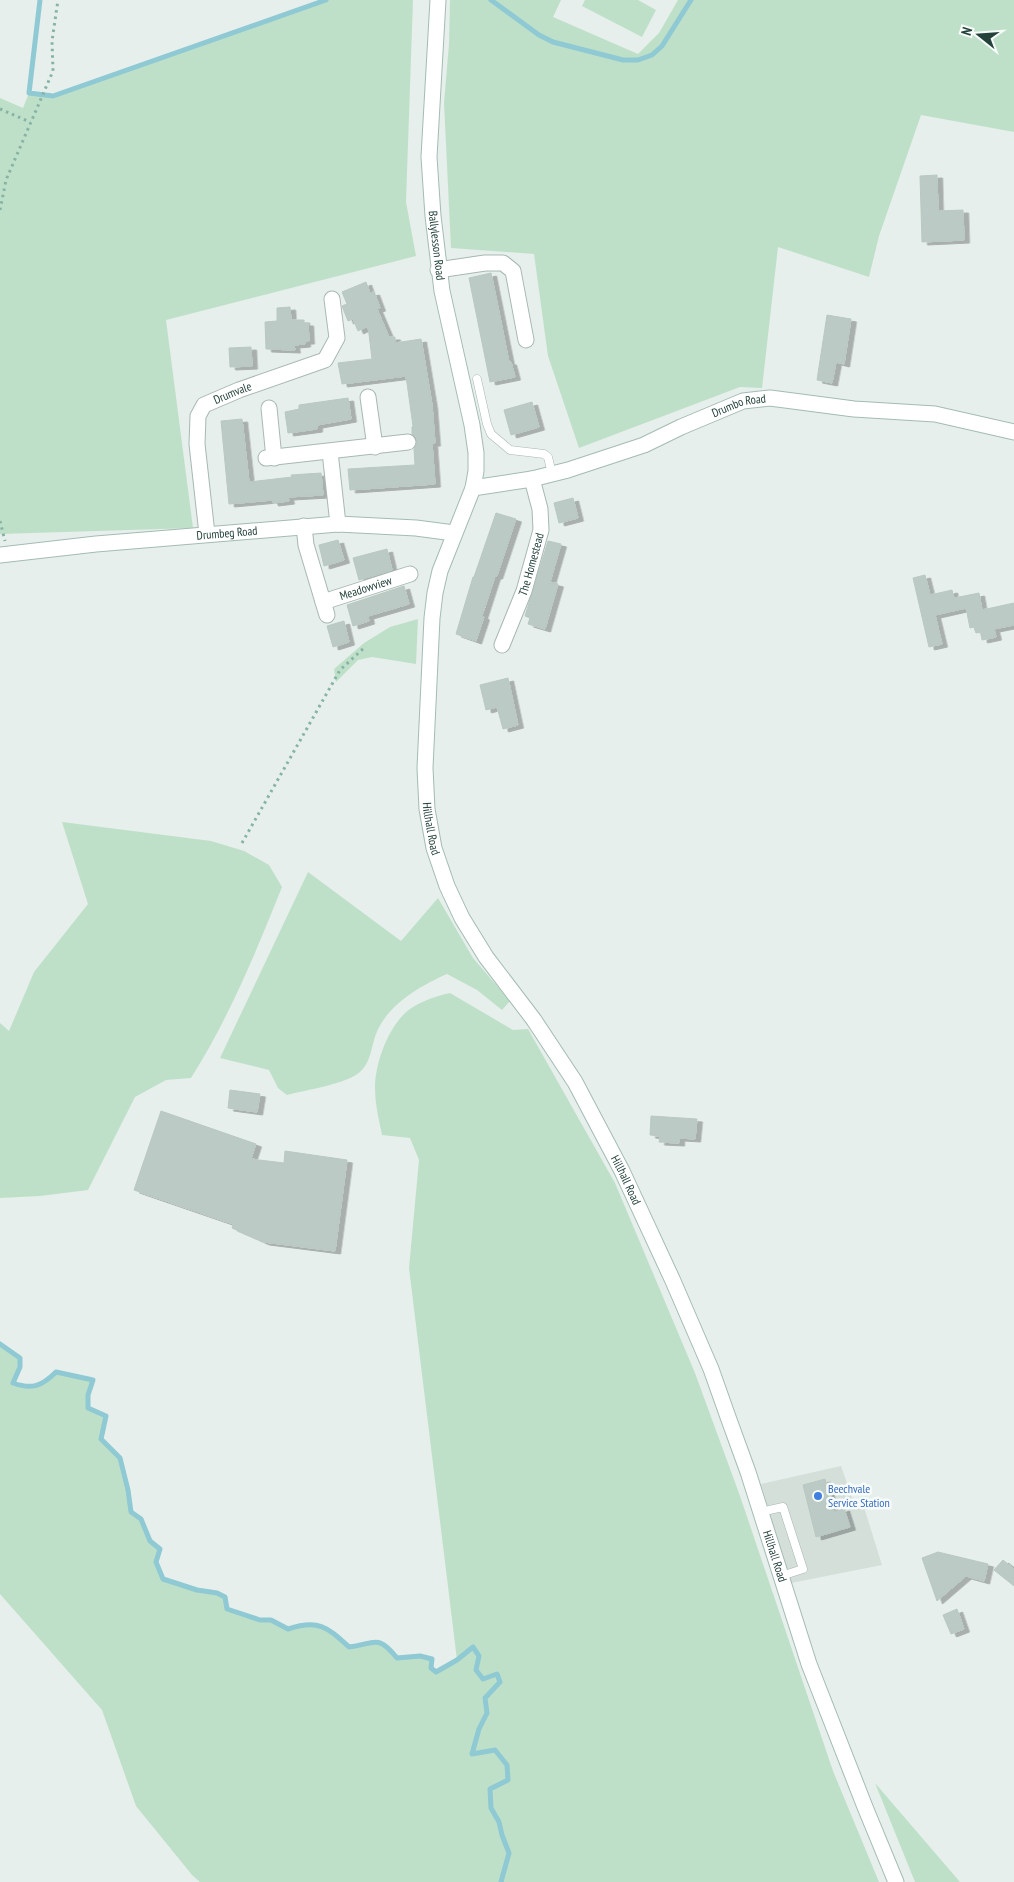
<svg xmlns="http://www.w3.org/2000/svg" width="1014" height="1882" font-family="'PT Sans Narrow',sans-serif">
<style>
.built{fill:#d4dfda}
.green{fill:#bfe0c8}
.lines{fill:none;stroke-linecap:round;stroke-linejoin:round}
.stream{stroke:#8ec9d4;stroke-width:5}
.building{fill:#bbcac4;stroke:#b8c9c2;filter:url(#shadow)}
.lane-casing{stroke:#a8b8b2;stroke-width:9}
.street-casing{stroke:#a8b8b2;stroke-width:17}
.secondary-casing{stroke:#a4bbb3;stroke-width:17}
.path{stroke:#86b3a5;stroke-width:3;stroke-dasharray:2.5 4;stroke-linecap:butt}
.lane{stroke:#fff;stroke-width:8}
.street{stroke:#fff;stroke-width:15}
.secondary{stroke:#fff;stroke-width:15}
.shop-dot{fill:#3f7fe0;stroke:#f7fbf9;stroke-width:2}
.labels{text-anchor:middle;stroke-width:5;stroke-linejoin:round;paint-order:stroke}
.street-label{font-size:12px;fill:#24423a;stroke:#f7fbf9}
.shop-label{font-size:12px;fill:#366cbe;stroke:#f7fbf9;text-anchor:start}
</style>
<defs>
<filter id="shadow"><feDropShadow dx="5.5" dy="3" stdDeviation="0" flood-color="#0004"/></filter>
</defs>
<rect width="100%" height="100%" fill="#e6efeb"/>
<path class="built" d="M841,1466L855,1506L863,1504L882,1565L791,1583L761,1484Z"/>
<path class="green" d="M326,0H413L406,202L416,256L166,320L193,528L0,534V98L23,108L29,93L54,96Z
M450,0H561L553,17L638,54L659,33L678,0H1014V132L921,115L879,236L869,277L778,247L762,388L740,387L579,448L548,356L534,254L451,248L444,103L449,44Z
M585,0H638L656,10L642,37L582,6Z
M418,619L416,664L372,657L358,660L336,682L334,669L364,643L390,627Z
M62,822L211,841L244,851L269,865L282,887C256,952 229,1018 191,1078L166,1080L135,1097L88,1190L40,1196L0,1198V1023L9,1031L34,972L88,904Z
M308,872L401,941L438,898L473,958L510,1001L502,1010L477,990L447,974C420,986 387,1005 376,1034C371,1047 371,1062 360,1072C346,1084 306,1090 287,1095L278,1088L269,1070L220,1058Z
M450,993L513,1030L528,1029L615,1183L695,1373L740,1496L833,1771L879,1882H200L192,1875L136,1806L102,1710L0,1594V1344L20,1358V1367L14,1383C32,1390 43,1386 56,1372L93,1380L88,1395V1408L106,1416L101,1439L120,1458L128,1490L131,1512L141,1519L150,1541L160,1549L156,1562L163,1579L197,1590L217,1593L225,1597L227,1609L260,1620H271L288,1629C319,1619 326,1627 349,1647C376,1644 377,1633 397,1658L420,1656L432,1659L431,1668L436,1672L457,1660L409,1268L419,1160L410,1138L382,1135C379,1120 375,1104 375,1088C375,1064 387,1031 404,1014C415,1003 436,996 450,993Z
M875,1783L960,1882H915Z"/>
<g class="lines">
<path class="stream" d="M40,0L29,93L53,96L326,0
M491,0L539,35L553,42L623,60H638L652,55L662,46L691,0
M0,1344L20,1358V1367L13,1383C32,1390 42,1386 56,1372L93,1380L88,1395V1408L106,1416L101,1439L120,1458L128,1490L131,1512L141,1519L150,1541L160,1549L156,1562L163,1579L197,1590L217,1593L225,1597L227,1609L260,1620H271L288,1629C319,1619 327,1627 349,1647C375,1644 377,1633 397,1658L420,1656L432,1659L431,1668L436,1672L457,1660L473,1647L479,1656L476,1670L483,1679L497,1674L500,1682L485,1698L487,1713L479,1729L472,1754L495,1750L507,1765L508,1780L490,1789L491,1808L499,1822L502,1835L509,1853L501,1882"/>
</g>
<path class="building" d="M937,175L938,211L963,210L964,240L922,242L920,176Z
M491,273L509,362H511L515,377L490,382L469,278Z
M366,282L370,293L374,292L380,308L377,309L389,337H395V343L421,339L432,405L435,443H432L435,484L350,490L348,469L415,465L414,449L417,441L412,434V427L413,426L406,376L342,384L338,363L372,359L368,326L358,331L353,319L348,321L342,306L347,304L342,292Z
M290,307L291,320H304V323H308L309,341H305V344L294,345L295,350L266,349L265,322L277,321V308Z
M827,315L851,319L844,364L836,362L832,383L817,380Z
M251,347L252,366L230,367L229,348Z
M348,398L351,419L317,425V429L288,433L285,412L299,409V405Z
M532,402L539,427L511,435L504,410Z
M242,419L249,482L292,477L291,475L321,473L323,495L288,497L289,501L273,503L272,500L229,504L221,421Z
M573,498L578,518L559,523L554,503Z
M496,513L516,519L497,576H495L482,616L484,617L476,641L456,634L473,577H474Z
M338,540L344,560L324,566L319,545Z
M548,541L561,544L550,582L558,584L545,629L528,624L530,618L525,616Z
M387,549L392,570L359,580L353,558Z
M925,575L930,595L952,590L954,598L979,593L982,610L1014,603V625L994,629L996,637L982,640L981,632L976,633L974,627L970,628L966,608L935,615L942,644L929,647L913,578Z
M404,586L409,604L368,616L369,621L353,626L347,605Z
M344,621L349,642L333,647L327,626Z
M508,678L518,725L503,729L497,707L486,710L480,685Z
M230,1090L260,1094L257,1112L228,1108Z
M161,1111L256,1144L251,1159L284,1163L285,1151L347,1160L335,1251L264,1242L232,1228L233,1224L134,1190Z
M651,1116L697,1119L695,1139L679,1138V1143L659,1142L660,1136L650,1135Z
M825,1479L834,1512L844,1508L850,1527L816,1537L803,1485Z
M938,1552L988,1564L984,1581L966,1576L937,1601L922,1558Z
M1003,1560L1014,1569V1586L994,1570Z
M957,1609L964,1629L951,1634L943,1615Z"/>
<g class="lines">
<g class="lane-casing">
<path id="lane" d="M477,379L487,424L491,434L510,450L544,454L548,457L552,474
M760,1512L783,1507L803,1569L781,1576"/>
</g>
<g class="street-casing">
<g id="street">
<path d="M438,270L485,263H503L513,271L526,340"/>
<path d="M368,397L375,447"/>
<path d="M269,408L274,458"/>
<path d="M330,452L338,524"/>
<path d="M266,458L408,442"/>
<path d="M304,526L306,545L327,615"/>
<path id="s1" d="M207,534L197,444L198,416L204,405L239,390L325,360L337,338L332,299"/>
<path id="s2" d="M323,602L410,574"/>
<path id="s3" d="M502,645L524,591L541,530L540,509L532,479"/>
</g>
</g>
<g class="secondary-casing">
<g id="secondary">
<path id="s4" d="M438,0L429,157L433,216L442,291L472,425L476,453V471L473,488L440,571L435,593L432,618L425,768L427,809L434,848L447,886L462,918L486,957L534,1020L575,1082L622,1171L673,1281L711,1369L728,1417L748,1472L809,1664L865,1807L896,1882"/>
<path id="s5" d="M473,488L532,479L568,470L644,445L681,427L743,401L770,398L854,409L935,414L1014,432"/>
<path id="s6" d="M0,555L96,544L338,524L416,528L454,533"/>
</g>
</g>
<path class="path" d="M0,109L30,122
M0,210L6,180L53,71L52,41L58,0
M0,521L5,541
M242,843L340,670L364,648"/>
<use href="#lane" class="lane"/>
<use href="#street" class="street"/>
<use href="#secondary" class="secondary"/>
</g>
<circle class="shop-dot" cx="818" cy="1496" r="5"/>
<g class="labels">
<g class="street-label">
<text dy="4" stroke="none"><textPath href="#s4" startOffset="246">Ballylesson Road</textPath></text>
<text dy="4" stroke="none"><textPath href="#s1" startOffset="162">Drumvale</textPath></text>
<text dy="4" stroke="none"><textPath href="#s5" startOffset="280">Drumbo Road</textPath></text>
<text dy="4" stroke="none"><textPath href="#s6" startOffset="228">Drumbeg Road</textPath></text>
<text dy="4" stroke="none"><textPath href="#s3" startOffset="86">The Homestead</textPath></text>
<text dy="4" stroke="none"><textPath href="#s2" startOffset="45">Meadowview</textPath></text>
<text dy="4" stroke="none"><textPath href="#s4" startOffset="841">Hillhall Road</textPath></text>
<text dy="4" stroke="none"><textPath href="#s4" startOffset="1246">Hillhall Road</textPath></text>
<text dy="4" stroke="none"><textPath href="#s4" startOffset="1651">Hillhall Road</textPath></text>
</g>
<g class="shop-label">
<text x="828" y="1493">Beechvale<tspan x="828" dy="14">Service Station</tspan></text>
</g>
</g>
<g transform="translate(979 35) rotate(287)" stroke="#f7fbf9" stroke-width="4" paint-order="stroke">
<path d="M0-4L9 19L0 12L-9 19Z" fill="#24423a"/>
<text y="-8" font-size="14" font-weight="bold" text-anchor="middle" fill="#24423a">N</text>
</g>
</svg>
